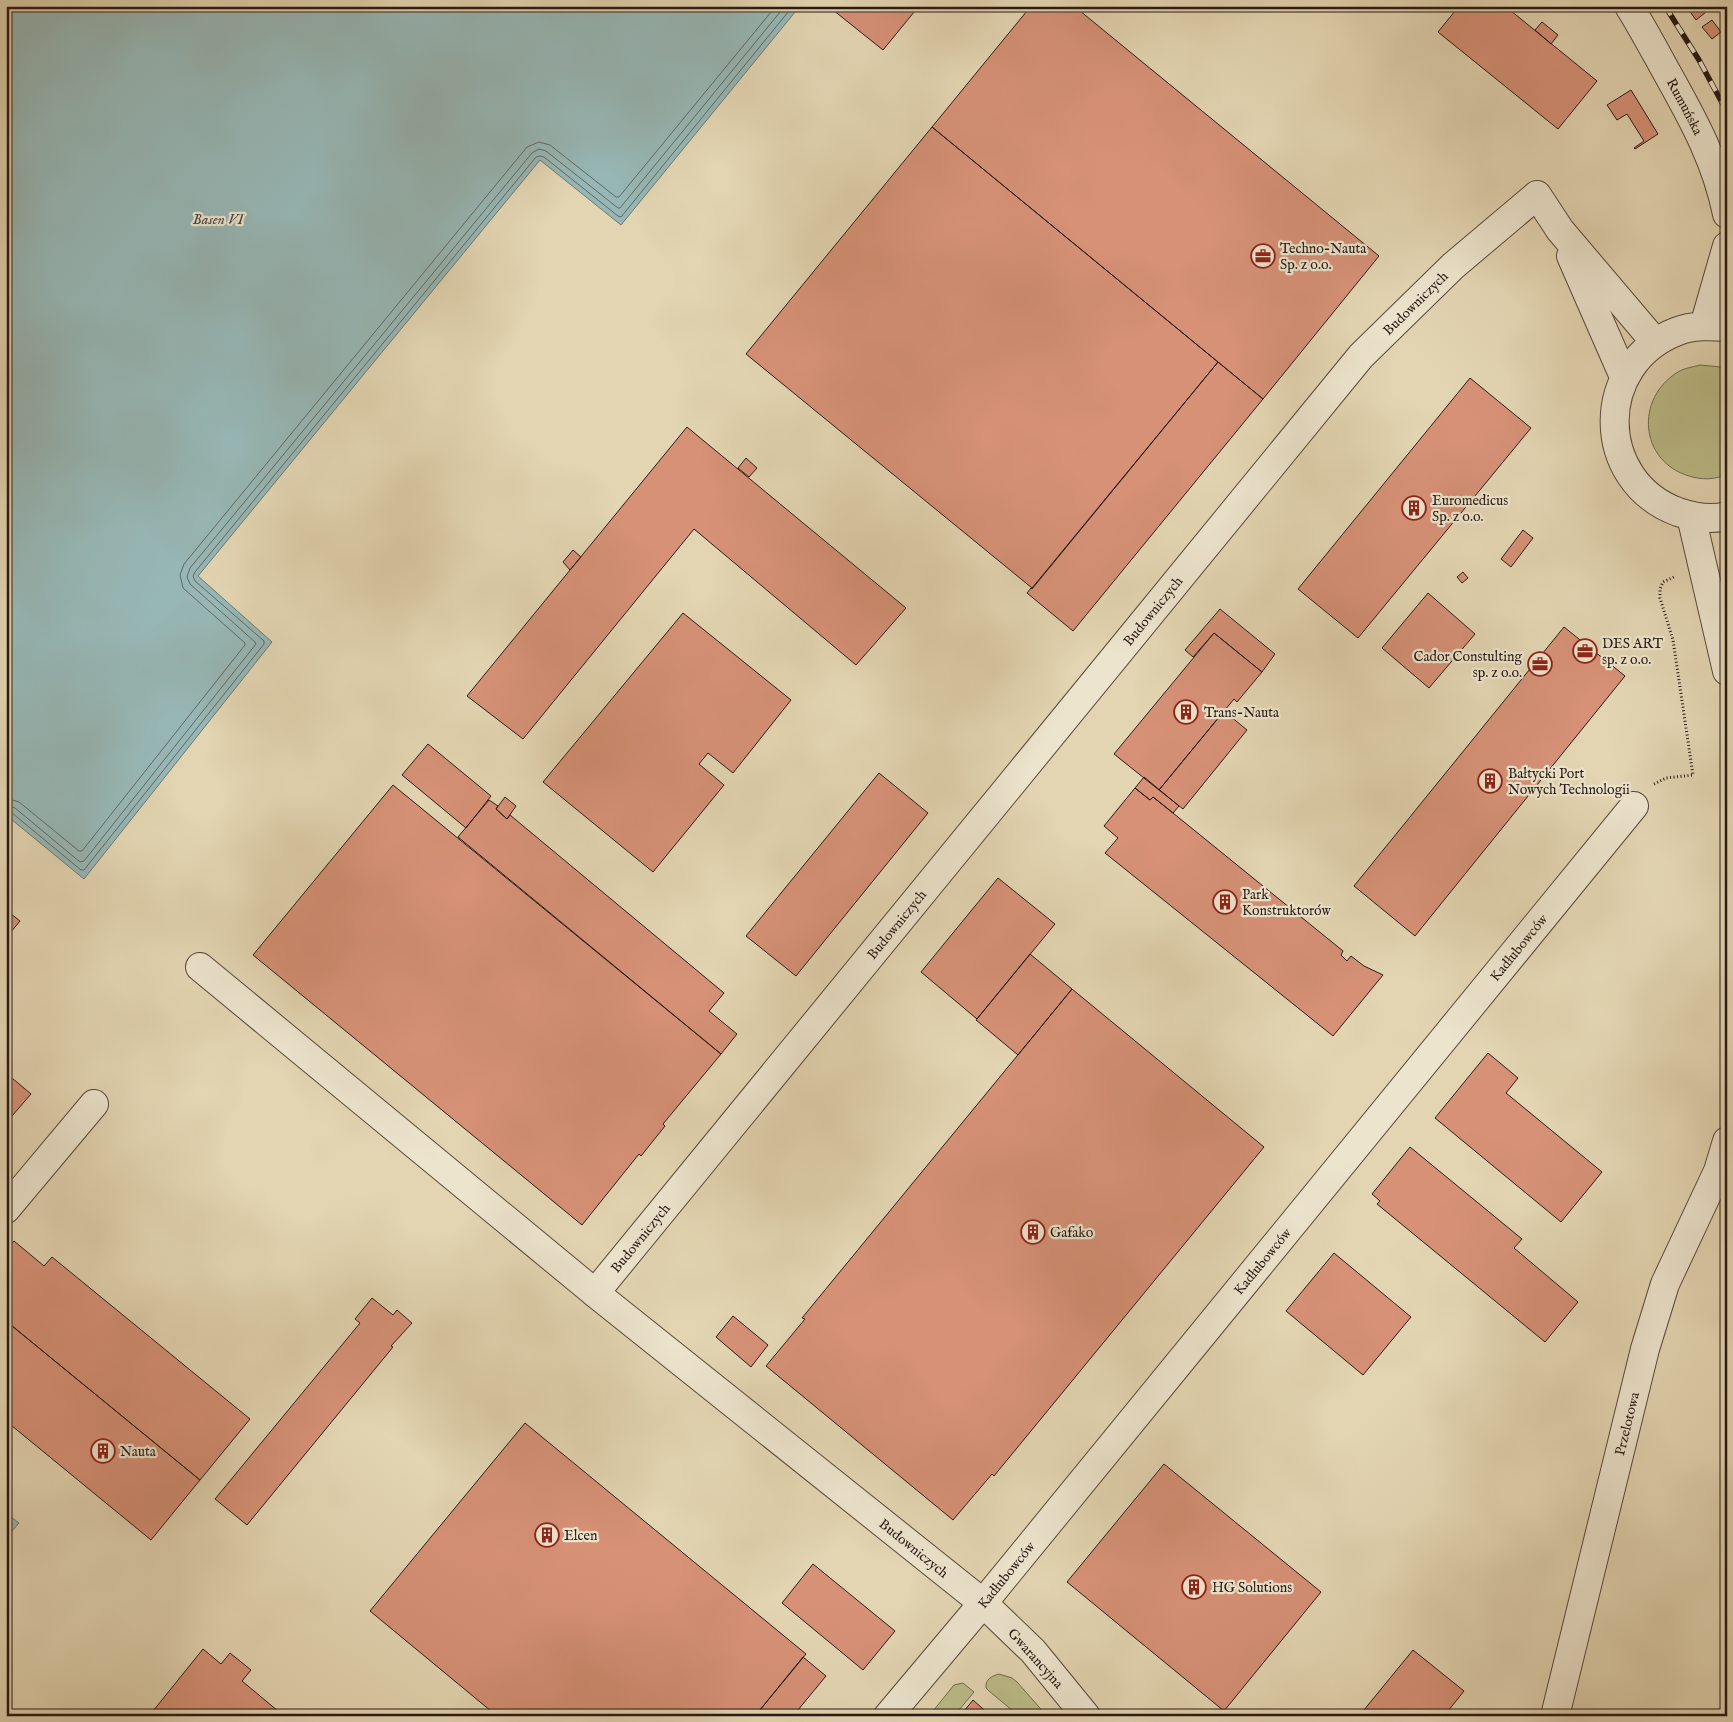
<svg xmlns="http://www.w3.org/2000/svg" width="1733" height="1722" font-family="'IM FELL English',serif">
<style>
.green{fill:#bbbb87;stroke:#726a4e}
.water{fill:#97b7b5;stroke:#6b7875}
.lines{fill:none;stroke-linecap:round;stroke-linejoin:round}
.shore{stroke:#606864;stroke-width:1}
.building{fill:#d69177;stroke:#291a14}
.minor-casing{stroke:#58493c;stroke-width:30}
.path{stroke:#291a14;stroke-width:3;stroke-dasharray:1 2.5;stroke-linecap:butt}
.minor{stroke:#ede4cd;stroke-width:28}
.rail-casing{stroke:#291a14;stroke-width:5.5}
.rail{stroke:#ede4cd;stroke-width:4;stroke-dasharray:11;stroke-linecap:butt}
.labels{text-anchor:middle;stroke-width:4.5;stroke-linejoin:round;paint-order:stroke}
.street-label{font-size:14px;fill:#291a14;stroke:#ede4cd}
.poi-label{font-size:14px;fill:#291a14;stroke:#ede4cd;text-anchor:start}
.water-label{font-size:15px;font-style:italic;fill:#4a4944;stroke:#ede4cd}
</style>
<rect width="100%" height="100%" fill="#e3d5b2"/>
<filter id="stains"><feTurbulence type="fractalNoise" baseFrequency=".004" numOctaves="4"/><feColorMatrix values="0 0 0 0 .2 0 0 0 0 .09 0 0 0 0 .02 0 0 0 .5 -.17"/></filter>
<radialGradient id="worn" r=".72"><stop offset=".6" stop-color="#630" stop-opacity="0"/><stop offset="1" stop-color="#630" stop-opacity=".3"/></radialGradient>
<path class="green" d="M1700,365L1721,367L1727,370V474C1715,480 1702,480 1689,476C1639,461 1635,398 1678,372C1684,368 1693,367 1700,365Z
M999,1674L1012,1678L1017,1682L1047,1716H1019L989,1691L986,1688C985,1679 992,1676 999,1674Z
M963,1683L974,1692L954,1716H929L954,1685Z"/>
<path class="water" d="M6,6H800L621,225L540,160L198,576L272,642L84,879L6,815Z
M6,1513L19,1523L6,1538Z"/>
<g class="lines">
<path class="shore" d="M6,798L19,802L79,851H82L245,645V643L183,588L180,575L184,564L527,147L539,142L550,145L616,197H619L776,6
M6,805L15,808L80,862L84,861L256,644L255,642L190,584L187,577L190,568L532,153L539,149L546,151L618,208H620L785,6
M6,812L12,813L81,870H84L264,644V641L195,581L193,576L195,572L536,157L540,156L544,157L618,216L621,217L793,6"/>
</g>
<path class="building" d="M828,6H919L883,50Z
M1031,6H1074L1379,256L1263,399L932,127Z
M1459,6H1505L1597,81L1558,129L1438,32Z
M1686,6H1702L1706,12L1696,20Z
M1712,20L1721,32L1712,39L1702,27Z
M1542,22L1558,35L1551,44L1535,30Z
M1631,90L1658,134L1635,149L1634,148L1644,141L1627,114L1617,120L1607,105Z
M932,127L1218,362L1032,588L746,354Z
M1218,362L1263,399L1073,631L1027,593L1031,588L1032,589Z
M1470,378L1531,428L1358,638L1298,589Z
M687,427L906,608L856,665L694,529L523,739L467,696Z
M746,458L757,468L749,477L738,468Z
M1523,530L1533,538L1511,567L1501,559Z
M573,550L581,557L570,570L563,562Z
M1463,572L1468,578L1462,583L1457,577Z
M1428,593L1475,634L1429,688L1382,648Z
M1220,609L1275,654L1262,672L1214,633L1193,657L1185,650Z
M683,613L791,700L733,773L708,753L699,764L724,785L653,872L543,782Z
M1564,627L1625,676L1415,936L1354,886Z
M1214,633L1262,672L1237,702L1234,699L1159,790L1114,754Z
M1224,711L1247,730L1183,809L1159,790Z
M428,744L491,796L466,828L402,775Z
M879,773L928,813L796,976L746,936Z
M1144,777L1179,806L1173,813L1153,797L1150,800L1135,788Z
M393,785L721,1054L663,1124L665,1126L641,1156L639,1154L582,1225L253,955Z
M1135,788L1150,800L1153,797L1173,813L1343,951L1341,955L1347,961L1351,956L1364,966L1383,975L1333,1036L1105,853L1118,838L1104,826Z
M505,797L516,806L507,819L496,809Z
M489,800L498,806L496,809L507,819L510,815L724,993L709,1011L737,1034L721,1054L458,837Z
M998,878L1055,924L977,1019L921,972Z
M6,910L20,921L6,938Z
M1030,954L1072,989L1018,1055L976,1020Z
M1072,989L1264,1147L994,1476L992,1474L953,1520L766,1366L805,1319L802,1318Z
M1488,1053L1518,1078L1506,1093L1602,1172L1561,1222L1435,1118Z
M6,1073L31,1094L6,1123Z
M1410,1147L1522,1239L1514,1248L1578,1302L1545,1342L1377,1204L1380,1201L1372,1194Z
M14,1241L44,1266L52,1257L250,1419L200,1480L6,1321V1250Z
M1334,1253L1411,1317L1363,1375L1286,1311Z
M372,1298L393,1315L397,1310L412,1323L391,1346L393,1347L247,1525L215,1499L360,1323L355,1319Z
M733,1316L768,1345L751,1367L716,1337Z
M6,1321L200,1480L151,1540L6,1421Z
M525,1423L806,1654L755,1716H497L370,1611Z
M1164,1464L1321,1592L1224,1711L1067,1582Z
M813,1564L895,1631L863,1670L782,1603Z
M203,1649L221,1664L230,1653L251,1670L242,1681L284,1716H149Z
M1413,1650L1464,1691L1444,1716H1359Z
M803,1657L826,1676L793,1716H755Z
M973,1700L991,1716H960Z"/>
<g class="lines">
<g class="minor-casing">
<g id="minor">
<path id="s1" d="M1629,6C1644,30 1657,55 1671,80C1695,123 1717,164 1727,214"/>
<path d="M1571,256L1624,377"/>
<path d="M1704,326L1727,246"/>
<path d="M1727,327C1710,326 1693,325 1678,331C1593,363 1594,481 1678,512C1693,517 1712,520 1727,516"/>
<path d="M1691,516L1727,671"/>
<path d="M200,967L595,1293"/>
<path d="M6,1209L94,1104"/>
<path id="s2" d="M888,1716L983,1603L1634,806"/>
<path id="s3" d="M1086,1716L1033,1651L983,1603L595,1293L1361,356L1453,266L1537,195L1560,230L1655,342"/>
<path id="s4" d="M1555,1716L1645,1349L1665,1284L1718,1171L1727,1141"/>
</g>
</g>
<path class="path" d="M1654,784L1666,778L1693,775L1673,640L1660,598V589L1663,582L1674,577"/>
<use href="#minor" class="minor"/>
<g class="rail-casing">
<path id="rail" d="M1665,6L1699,60L1727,112"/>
</g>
<use href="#rail" class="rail"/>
</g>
<defs>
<g id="office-ring" transform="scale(1.25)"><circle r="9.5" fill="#ede4cd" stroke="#8f2418" stroke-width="1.5"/><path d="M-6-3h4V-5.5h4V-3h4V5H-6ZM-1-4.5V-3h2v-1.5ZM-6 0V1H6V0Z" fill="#8f2418"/></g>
<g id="building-ring" transform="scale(1.25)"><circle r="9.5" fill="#ede4cd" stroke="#8f2418" stroke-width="1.5"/><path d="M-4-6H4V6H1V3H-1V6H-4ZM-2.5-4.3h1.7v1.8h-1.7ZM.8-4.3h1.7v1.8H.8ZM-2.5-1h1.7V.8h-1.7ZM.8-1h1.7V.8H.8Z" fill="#8f2418"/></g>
</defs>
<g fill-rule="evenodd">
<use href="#office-ring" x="1263" y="256"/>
<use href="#building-ring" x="1414" y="508"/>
<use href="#office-ring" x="1585" y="651"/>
<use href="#office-ring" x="1540" y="664"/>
<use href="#building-ring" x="1186" y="712"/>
<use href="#building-ring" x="1490" y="781"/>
<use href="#building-ring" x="1225" y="902"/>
<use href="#building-ring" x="1033" y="1232"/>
<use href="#building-ring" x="103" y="1451"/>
<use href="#building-ring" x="547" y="1535"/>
<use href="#building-ring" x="1194" y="1587"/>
</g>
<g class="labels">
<g class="street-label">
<text dy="5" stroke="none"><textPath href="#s1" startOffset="115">Rumuńska</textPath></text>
<text dy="5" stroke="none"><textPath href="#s3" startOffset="1936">Budowniczych</textPath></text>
<text dy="5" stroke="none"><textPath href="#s3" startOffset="1531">Budowniczych</textPath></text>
<text dy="5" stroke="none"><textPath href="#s3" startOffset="1126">Budowniczych</textPath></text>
<text dy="5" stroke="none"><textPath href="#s2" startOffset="994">Kadłubowców</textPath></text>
<text dy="5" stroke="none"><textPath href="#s3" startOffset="721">Budowniczych</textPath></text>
<text dy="5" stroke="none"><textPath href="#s2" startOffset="589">Kadłubowców</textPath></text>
<text dy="5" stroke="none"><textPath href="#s4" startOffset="301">Przelotowa</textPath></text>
<text transform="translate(914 1548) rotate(39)" y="5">Budowniczych</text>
<text dy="5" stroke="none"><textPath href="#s2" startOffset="184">Kadłubowców</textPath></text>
<text transform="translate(1036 1658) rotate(48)" y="5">Gwarancyjna</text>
</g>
<g class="poi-label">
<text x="1280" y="253">Techno-Nauta<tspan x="1280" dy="16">Sp. z o.o.</tspan></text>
<text x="1432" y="505">Euromedicus<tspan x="1432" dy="16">Sp. z o.o.</tspan></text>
<text x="1602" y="648">DES ART<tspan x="1602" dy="16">sp. z o.o.</tspan></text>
<text x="1522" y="661" text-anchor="end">Cador Constulting<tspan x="1522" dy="16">sp. z o.o.</tspan></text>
<text x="1204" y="717">Trans-Nauta</text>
<text x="1508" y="778">Bałtycki Port<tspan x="1508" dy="16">Nowych Technologii</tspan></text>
<text x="1242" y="899">Park<tspan x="1242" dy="16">Konstruktorów</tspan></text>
<text x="1050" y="1237">Gafako</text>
<text x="120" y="1456">Nauta</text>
<text x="564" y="1540">Elcen</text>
<text x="1212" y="1592">HG Solutions</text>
</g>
<g class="water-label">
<text x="218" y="224">Basen VI</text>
</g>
</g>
<rect width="1733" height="1722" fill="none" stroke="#e3d5b2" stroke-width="25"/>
<rect x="8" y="8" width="1718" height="1707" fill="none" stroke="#291a14" stroke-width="2.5"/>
<rect x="12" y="12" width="1708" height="1697" fill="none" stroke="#291a14"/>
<rect width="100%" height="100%" filter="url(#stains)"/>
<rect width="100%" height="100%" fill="url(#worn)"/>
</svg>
